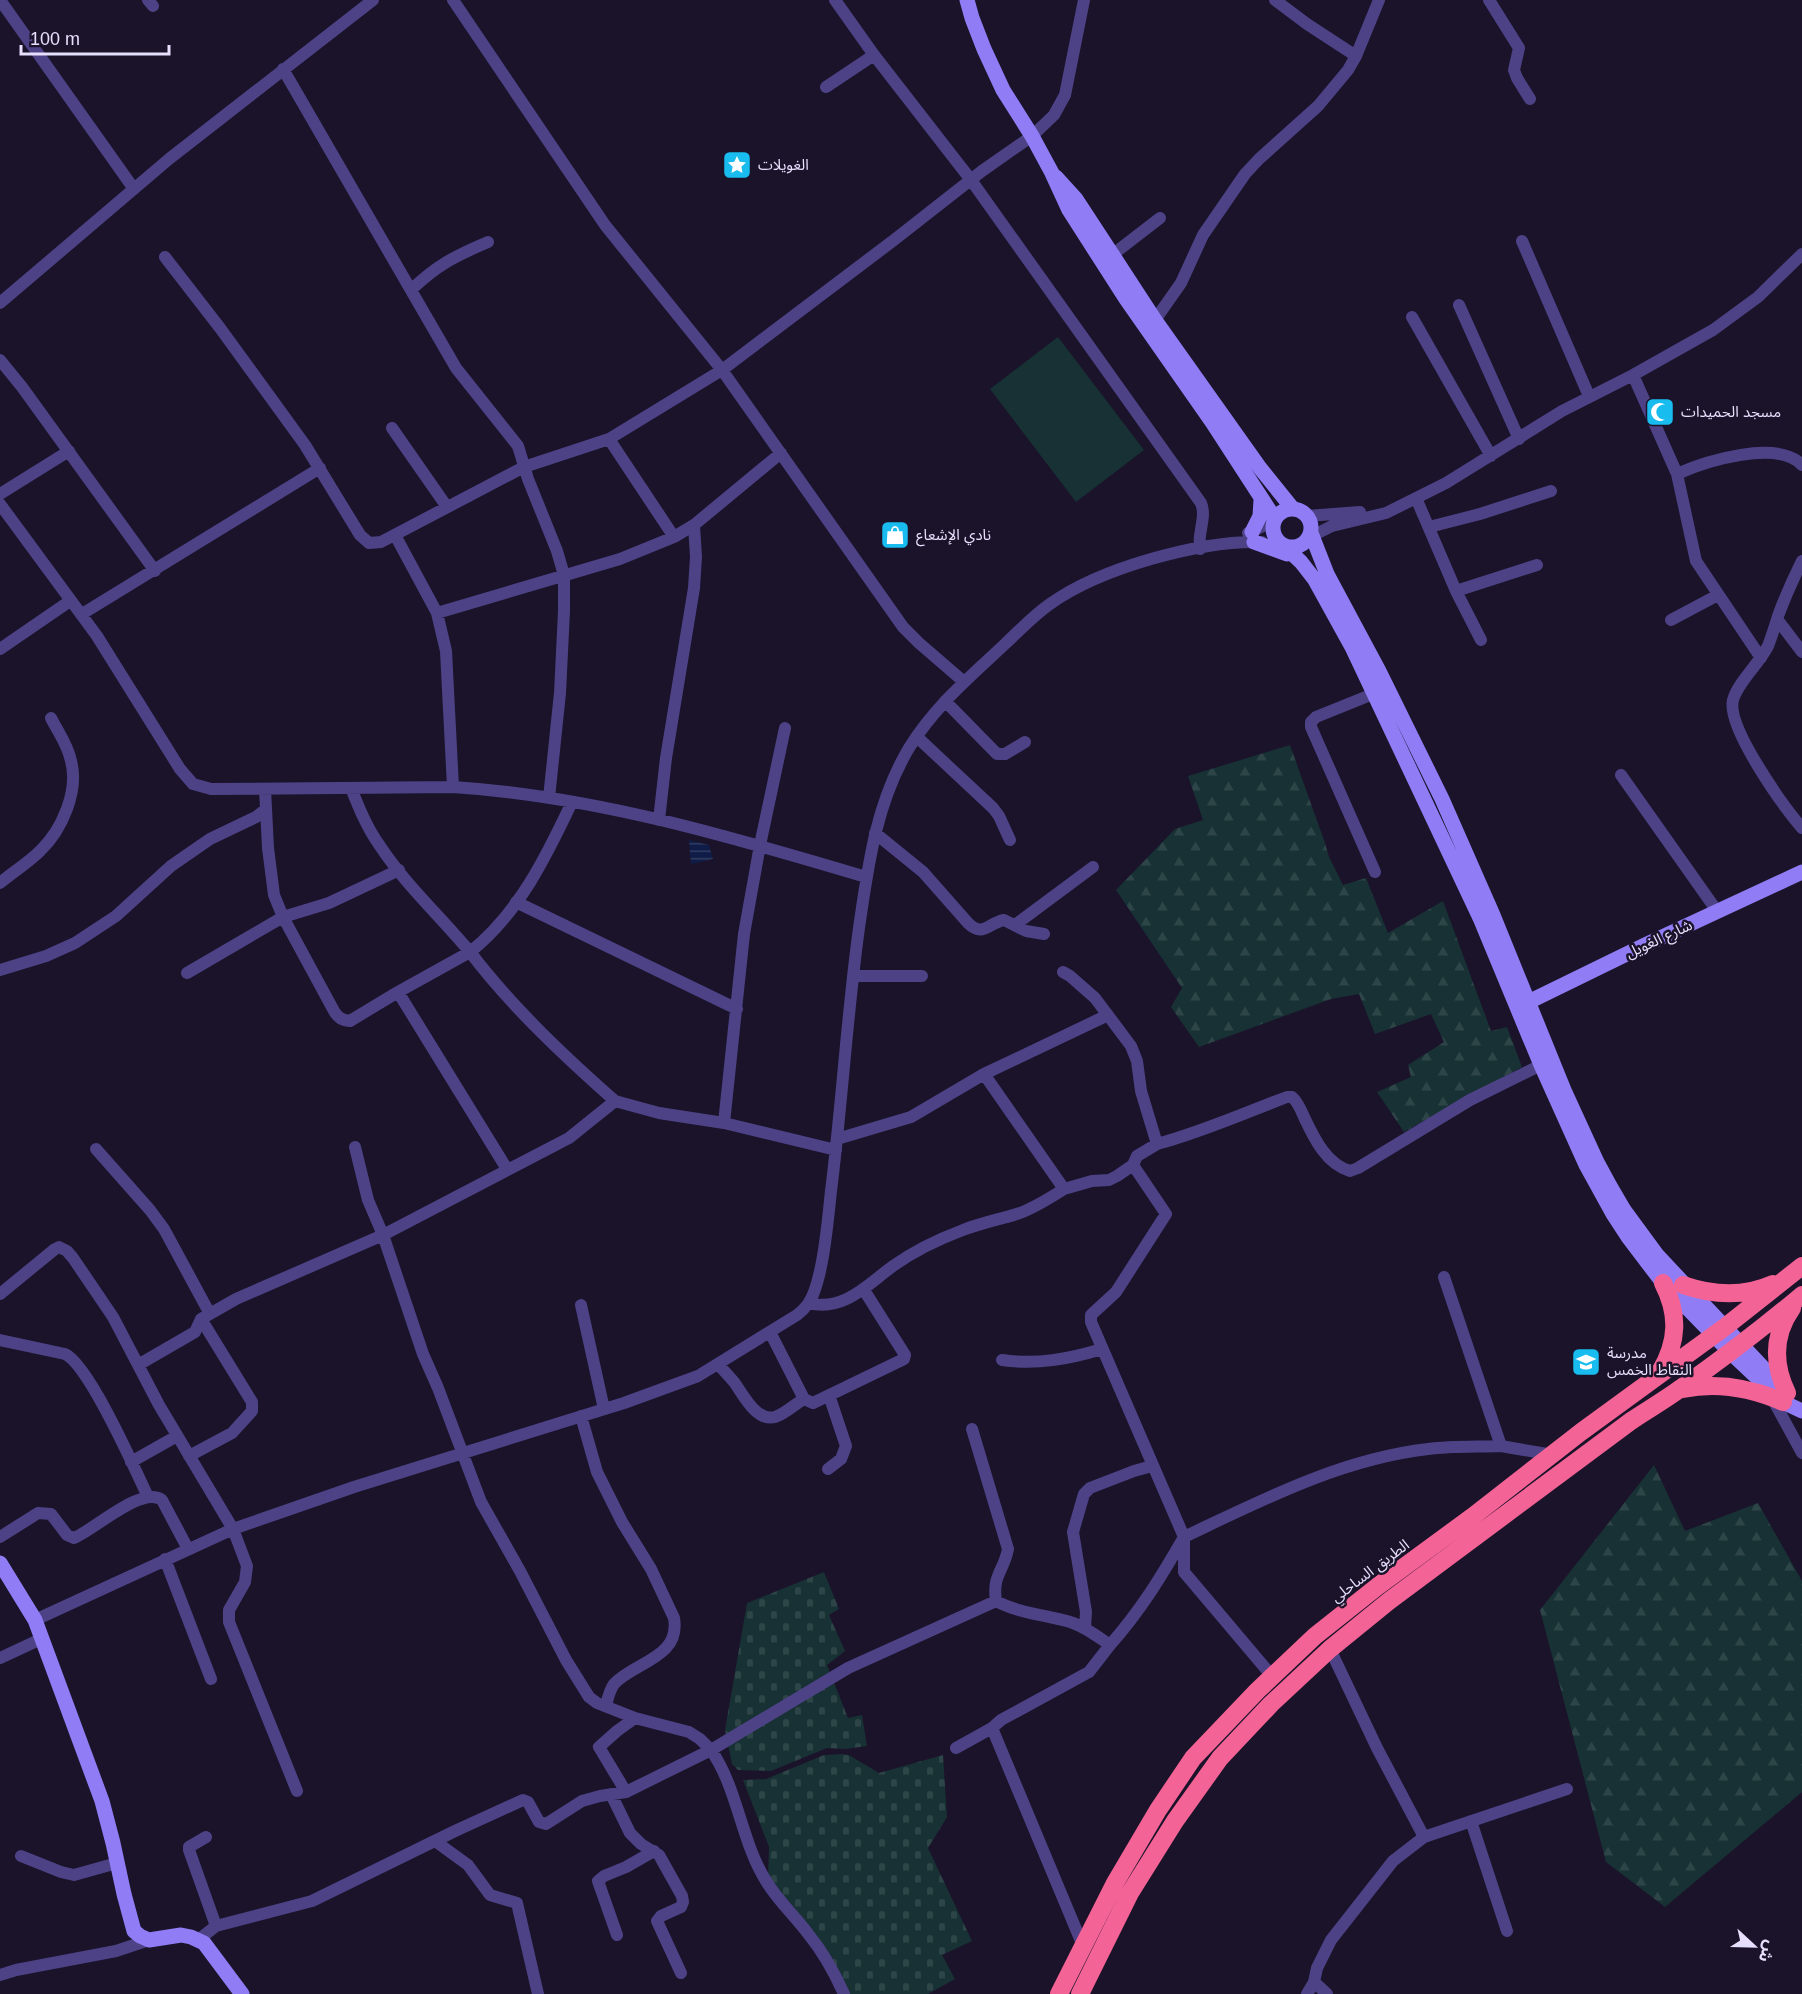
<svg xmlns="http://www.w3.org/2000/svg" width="1802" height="1994" font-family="Helvetica,'Noto Sans Arabic',sans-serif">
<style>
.forest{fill:url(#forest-firs)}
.cemetery{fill:url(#cemetery-stones)}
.green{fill:#173134}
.water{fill:url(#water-rules)}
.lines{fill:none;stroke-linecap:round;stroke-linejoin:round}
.street{stroke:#4e4286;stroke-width:12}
.secondary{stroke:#907df5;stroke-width:15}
.highway{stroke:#f46395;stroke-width:18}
.labels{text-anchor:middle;stroke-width:5;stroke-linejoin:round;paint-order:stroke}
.poi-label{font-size:15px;fill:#e6dffd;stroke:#1a132a;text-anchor:start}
.street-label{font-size:15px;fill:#e6dffd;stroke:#1a132a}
</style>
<defs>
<pattern id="forest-firs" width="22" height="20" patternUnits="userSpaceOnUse" patternTransform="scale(1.5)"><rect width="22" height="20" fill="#173134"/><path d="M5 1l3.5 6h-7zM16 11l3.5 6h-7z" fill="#2e4548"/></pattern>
<pattern id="cemetery-stones" width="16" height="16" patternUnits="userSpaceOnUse" patternTransform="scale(1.5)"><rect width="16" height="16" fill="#173134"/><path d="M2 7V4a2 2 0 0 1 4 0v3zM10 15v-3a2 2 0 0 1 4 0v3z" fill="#2e4548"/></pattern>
<pattern id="water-rules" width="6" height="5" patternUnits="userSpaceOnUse" patternTransform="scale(1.5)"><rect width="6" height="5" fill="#0f1c47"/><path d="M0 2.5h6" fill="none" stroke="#323d62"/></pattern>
</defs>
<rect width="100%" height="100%" fill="#1a132a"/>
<path class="forest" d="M1290,745L1325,843L1329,857L1343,885L1366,878L1388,933L1443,901L1491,1031L1507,1027L1522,1067L1404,1132L1377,1092L1411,1077L1408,1065L1444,1042L1431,1014L1375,1034L1359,994L1331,999L1199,1047L1171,1007L1182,988L1116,890L1175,829L1203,820L1188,776Z
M1654,1465L1685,1531L1758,1503L1802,1581V1792L1665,1907L1606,1862L1540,1610Z"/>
<path class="cemetery" d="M824,1572L839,1609L829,1615L845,1651L827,1665L848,1718L862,1715L867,1746L846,1749L827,1748L771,1771L738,1770L732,1764L725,1730L747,1603Z
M842,1754L849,1755L879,1773L943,1755L947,1817L928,1848L972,1941L942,1955L955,1979L928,1994H846L768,1879L769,1847L743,1780L766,1779L824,1755Z"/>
<path class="green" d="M1058,337L1144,450L1076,502L990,389Z"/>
<path class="water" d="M689,840L709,845L713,859L691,864Z"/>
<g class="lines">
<path class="street" d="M0,0L134,189
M148,0L153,6
M453,0L605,225L722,370L903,627L919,643L963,681
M835,0L874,55L971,180L1201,503C1207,518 1197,533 1200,549
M1275,0L1307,24L1356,56
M1489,0L1519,48L1514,70L1517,78L1530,99
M283,69L456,368L518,446L528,479L557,551L564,575V611L560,693L549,798
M826,87L874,55
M1522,241L1589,396
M1112,255L1160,218
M165,257L220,328L305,445L360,535L369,543L381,542L524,467L609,439L722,370L894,240L982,171L1032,136L1054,115L1065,95L1084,0
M411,290C437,265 455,256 488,242
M0,303L169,159L373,0
M1459,305L1519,439
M1412,317L1491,456
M1155,320L1181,283L1203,235L1245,174L1259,159L1318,106L1348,70L1356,56L1379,0
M0,360L22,387L155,571
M1633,375L1677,474L1696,561L1761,658
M392,428L447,507
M609,439L674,537
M1677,474C1706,461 1777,439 1802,465
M0,494L69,451
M1416,498L1456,591L1481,640
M0,504L97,636L180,769L193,784L211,789L453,787C594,796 732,837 866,877
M1307,516L1360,512
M1429,527L1480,514L1551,491
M1248,533L1274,521
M1311,533L1320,532L1332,526L1386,513L1446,483L1562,411L1633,375L1713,330L1758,297L1802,254
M395,535L437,613L446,651L453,787
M1802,561C1793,579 1785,597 1778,616C1775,626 1772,636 1768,646C1759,664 1738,682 1733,700C1726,727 1784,807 1802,828
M1456,591L1537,565
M437,613L620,559L674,537L694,525L781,453
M82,614L320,468
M1777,619L1802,652
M1671,620L1718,595
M0,649L70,601
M1373,694L1316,717L1311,722V727L1375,872
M945,701L997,754H1005L1025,742
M917,737L993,808L999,816L1010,840
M1621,775L1717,911
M351,788C359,808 367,828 380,846C405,884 440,916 470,952L398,992L507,1169
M265,789L268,848L274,895L283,917L334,1011C338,1018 342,1020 350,1021L398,992
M659,820L666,758L694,588L696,557L694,525
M875,833L923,872L968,923C983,938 988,923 1004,920L1026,931L1044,934
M0,883C13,872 28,863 40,851C62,830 79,791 71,761C68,745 58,732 51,718
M516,902L737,1009
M1015,925L1093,867
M0,970L46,956L75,943L116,916L171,866L210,839L256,817L266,809
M1063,972L1070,976L1095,998L1131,1046L1137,1061L1141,1091L1157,1144L1137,1156L1133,1165L1117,1176L1109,1180L1092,1181L1064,1189
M187,973L283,917L329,903L399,870
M853,976H922
M984,1074L1108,1015
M615,1101L659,1113L724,1123L836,1150
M724,1123L744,934L760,845L785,728
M1157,1144C1202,1132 1244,1113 1287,1097H1292C1298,1102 1301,1110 1304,1117C1314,1138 1326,1164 1350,1171L1358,1168L1470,1100L1541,1065
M355,1147L368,1200L383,1235L423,1354L438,1388L481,1502L520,1571L566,1660L589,1697L597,1703L635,1718L689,1732L700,1739L711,1750L848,1668L996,1601
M96,1149L150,1210L164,1229L210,1314
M1133,1165L1166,1214L1116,1292L1091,1315V1322L1184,1537C1262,1500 1341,1459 1428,1449C1452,1446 1477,1447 1501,1446
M1444,1277L1501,1446L1553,1455
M0,1294L55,1249L59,1247L67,1251L73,1258L113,1317L159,1405L233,1529L247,1566L245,1582L229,1610V1622L297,1791
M809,1303C844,1312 868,1284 893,1266C914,1251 939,1239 963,1230C981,1223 1001,1219 1020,1213C1036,1207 1050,1198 1064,1189L984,1074L911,1117L837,1139
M581,1305L604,1409
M770,1332L804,1399L813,1403L904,1359L905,1355L864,1290
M0,1340L65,1354C89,1365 135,1469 148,1497
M1002,1360C1037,1365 1069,1359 1102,1349
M718,1364C723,1370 729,1376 734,1382C743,1394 756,1422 775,1417C785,1414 795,1404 804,1399
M138,1365L195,1332L201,1319L236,1299L383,1235L569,1138L615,1101C563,1055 512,1007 470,952C519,913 546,857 572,802
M1772,1398L1802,1453
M581,1416L597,1472L622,1522L651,1569L674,1618C681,1658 634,1662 614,1684C609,1691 608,1698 606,1706
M972,1429L1008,1549C1004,1571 992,1575 996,1601C1020,1614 1048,1615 1073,1623C1087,1628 1098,1637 1110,1645L1089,1672L1001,1720L992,1728
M189,1456L232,1433L252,1411V1402L201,1319
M131,1462L177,1436
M828,1469L841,1459L846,1446L829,1395
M0,1537L38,1513L51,1514L67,1535L74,1538C94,1530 142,1485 162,1500L188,1549
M165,1559L211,1679
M35,1620L233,1529L354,1487L624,1403L698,1376L797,1315C801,1312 805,1308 808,1304C823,1283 828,1218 831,1191C842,1103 847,1015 859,928C868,866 876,803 909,748C935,706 969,678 1005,644C1020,630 1034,615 1050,604C1100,568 1201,540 1262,542
M1085,1628L1086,1612L1073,1532L1084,1494L1090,1488L1134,1471L1152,1466
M1110,1645C1141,1610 1161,1577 1184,1537V1572L1272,1676
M1330,1649L1377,1748L1424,1837
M0,1658L41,1639
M956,1748L992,1728L1083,1946
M626,1792L599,1747L617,1731L635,1718
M611,1794L630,1833L641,1844L659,1855L682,1896L683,1902L681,1907L661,1916L657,1921L681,1973
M1471,1821L1507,1931
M206,1837L189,1847V1850L216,1926
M435,1841L468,1865L490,1895L517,1903L538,1994
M21,1856L61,1872L74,1875L117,1863
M617,1935L598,1881L604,1876L626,1867L654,1851
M198,1940L216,1926L312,1901L455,1831L523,1800L528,1802L539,1822L546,1824L582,1801L600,1796L626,1792L711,1750C738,1789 741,1841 766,1881C778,1901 795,1916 809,1935C823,1952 835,1974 844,1994
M0,1975L16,1970L116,1951L149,1940
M1314,1982L1327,1994
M1307,1994L1314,1982L1317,1968L1331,1940L1393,1861L1424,1837L1567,1789"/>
<path class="secondary" d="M967,0L972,18L984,49L1003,90L1032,136L1052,173L1069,210L1126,299L1212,422L1275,519
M1056,177L1076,199L1155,320L1260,468L1293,509
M1273 528a19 19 0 1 1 38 0a19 19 0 1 1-38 0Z
M1252,532L1260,516L1261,500
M1311,533L1327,574L1379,671L1442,799L1493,915L1564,1090L1597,1162L1610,1186L1624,1210L1657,1255L1784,1390
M1254,542L1287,554
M1285,547L1301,562L1315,580L1352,647L1480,918L1541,1065L1586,1165L1613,1214L1628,1237L1663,1283L1730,1352L1783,1402L1802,1411
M1520,1006L1645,945L1802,872
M0,1563L35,1620L102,1801L113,1843L124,1894L134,1931L140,1936L149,1940L181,1935L191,1937L204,1943L242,1994"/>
<path class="highway" d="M1683,1285C1712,1295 1744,1297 1773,1284
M1660,1372C1678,1342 1679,1314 1663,1283
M1683,1389C1717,1382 1751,1388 1783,1402
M1787,1393C1773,1364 1773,1335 1792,1308
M1059,1994L1115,1883L1158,1810L1193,1758L1257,1691L1315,1636L1378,1586L1472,1517L1581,1432L1725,1327L1802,1266
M1080,1994L1130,1893L1175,1821L1220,1758L1271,1704L1330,1649L1389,1601L1631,1421C1647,1410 1665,1400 1681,1388C1722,1359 1763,1328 1802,1295"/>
</g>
<defs>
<g id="sight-square" transform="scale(1.5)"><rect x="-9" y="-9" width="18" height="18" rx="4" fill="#19bcee" stroke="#1a132a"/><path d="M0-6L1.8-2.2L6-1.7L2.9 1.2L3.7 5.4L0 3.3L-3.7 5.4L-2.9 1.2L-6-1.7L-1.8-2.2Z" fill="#fff"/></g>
<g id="mosque-square" transform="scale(1.5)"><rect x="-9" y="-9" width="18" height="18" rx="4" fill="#19bcee" stroke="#1a132a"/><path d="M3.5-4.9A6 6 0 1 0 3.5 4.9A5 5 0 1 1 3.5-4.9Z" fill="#fff"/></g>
<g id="shop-square" transform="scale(1.5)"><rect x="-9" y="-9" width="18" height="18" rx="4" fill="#19bcee" stroke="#1a132a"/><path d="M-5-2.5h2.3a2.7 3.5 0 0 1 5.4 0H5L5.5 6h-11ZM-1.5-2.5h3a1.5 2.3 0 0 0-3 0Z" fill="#fff"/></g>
<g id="school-square" transform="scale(1.5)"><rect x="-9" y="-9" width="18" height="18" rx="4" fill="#19bcee" stroke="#1a132a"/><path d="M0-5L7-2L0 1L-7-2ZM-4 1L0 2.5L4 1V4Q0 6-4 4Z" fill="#fff"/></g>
</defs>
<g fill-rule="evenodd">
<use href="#sight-square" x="737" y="165"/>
<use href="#mosque-square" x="1660" y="412"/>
<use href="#shop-square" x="895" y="535"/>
<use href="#school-square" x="1586" y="1362"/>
</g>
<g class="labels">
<g class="poi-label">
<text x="758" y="170">الغويلات</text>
<text x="1681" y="417">مسجد الحميدات</text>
<text x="916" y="540">نادي الإشعاع</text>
<text x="1607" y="1358">مدرسة<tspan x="1607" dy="17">النقاط الخمس</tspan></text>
</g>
<g class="street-label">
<text transform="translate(1659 939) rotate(-25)" y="5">شارع الغويل</text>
<text transform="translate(1370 1571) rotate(-37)" y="5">الطريق الساحلي</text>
</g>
</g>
<g transform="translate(1754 1946) rotate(112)" stroke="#1a132a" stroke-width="4.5" paint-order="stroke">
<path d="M0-4.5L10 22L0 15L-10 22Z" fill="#e6dffd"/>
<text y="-9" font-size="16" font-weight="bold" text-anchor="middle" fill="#e6dffd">ش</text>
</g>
<path d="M21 45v9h148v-9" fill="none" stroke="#e6dffd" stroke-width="3"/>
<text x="30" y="45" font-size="18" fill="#e6dffd" stroke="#1a132a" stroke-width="4.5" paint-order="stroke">100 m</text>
</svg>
